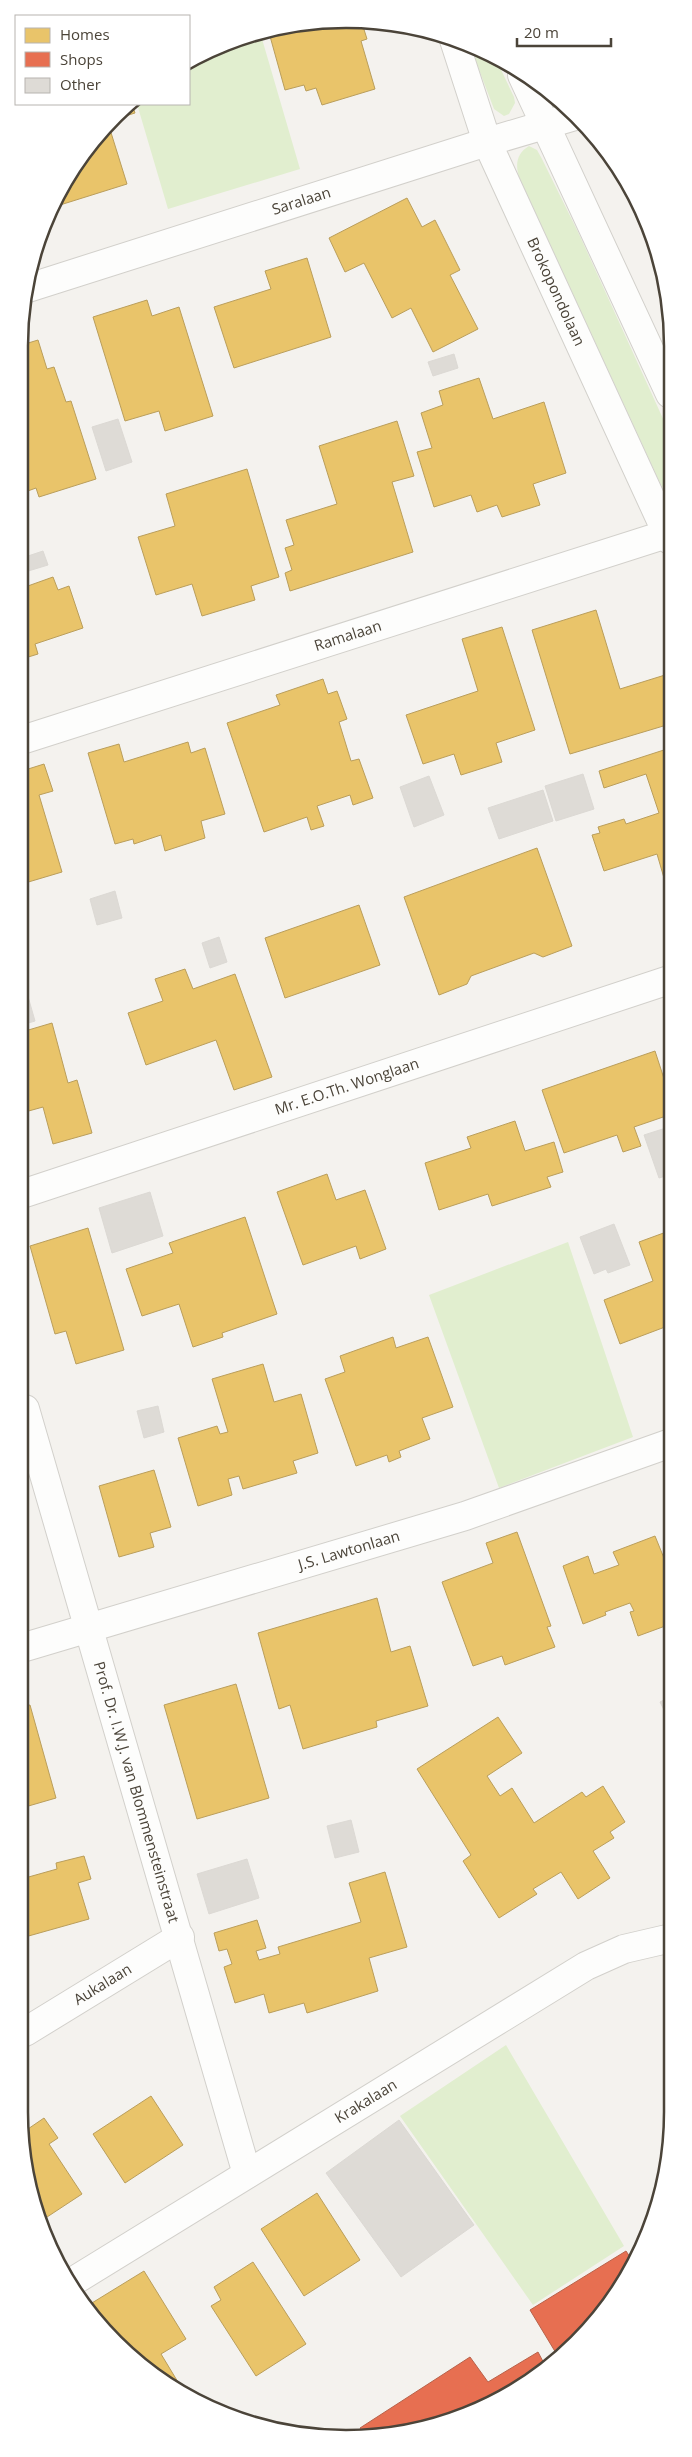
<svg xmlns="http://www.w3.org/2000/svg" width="692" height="2457" font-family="'Open Sans',sans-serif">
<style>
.green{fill:#e1eecf}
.homes{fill:#e9c46a;stroke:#ba9e5b}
.shops{fill:#e76f51;stroke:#b8624a}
.building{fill:#dedbd6;stroke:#dcd9d4}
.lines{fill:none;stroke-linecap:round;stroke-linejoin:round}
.minor-casing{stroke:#d2d0cb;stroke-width:30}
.minor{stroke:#fdfdfc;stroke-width:28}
.labels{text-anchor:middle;stroke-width:5;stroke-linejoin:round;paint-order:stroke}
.street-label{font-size:15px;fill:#4b4439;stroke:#fff}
.rim{fill:none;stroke:#4b4439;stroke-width:2.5}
</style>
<rect width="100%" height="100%" fill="#f4f2ee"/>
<path class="green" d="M260,32L300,169L168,209L137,104H189V61L221,44Z
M470,46L494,55L514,97L515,103L509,114L504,116L494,109Z
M529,146L537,150L542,159L579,234L670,434V500L660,483L519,177C515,164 517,153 529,146Z
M568,1242L633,1437L499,1488L429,1295Z
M506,2045L624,2246L533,2305L400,2116Z"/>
<path class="homes" d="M346,19L361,20L367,39L361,41L375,89L322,105L316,88L306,91L304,85L285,90L268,29L282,25Z
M128,104H132L135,113L109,121Z
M108,123L127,184L60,205L57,196L74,164Z
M407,198L422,227L435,220L460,270L450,275L478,329L433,352L411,308L392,318L364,263L345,272L329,238Z
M307,258L331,337L234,368L214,307L271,289L265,271Z
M147,300L152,316L179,307L213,416L165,431L159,411L125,421L93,317Z
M38,340L47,369L54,367L66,402L71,401L96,479L39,497L36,488L25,492V344Z
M479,378L493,419L544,402L566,473L533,484L540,505L502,517L497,505L477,512L471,495L434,507L417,452L432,448L421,413L443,405L439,391Z
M397,421L414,476L392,482L413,552L290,591L285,573L292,570L285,548L294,545L286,520L337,504L319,446Z
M247,469L279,577L251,586L255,600L202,616L192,584L156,595L138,537L175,526L166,494Z
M53,577L58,590L69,586L83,628L35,644L38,654L25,658V587Z
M596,610L620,689L665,675L670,692V724L570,754L532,630Z
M502,627L535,730L496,743L502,762L461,775L454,754L423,764L406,715L478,691L462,639Z
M323,679L328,694L337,691L347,719L339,722L351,761L359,759L373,798L353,805L350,795L317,806L324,826L311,830L307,817L264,832L227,723L280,705L276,695Z
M188,742L191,753L205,748L225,814L201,821L205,838L165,851L161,835L134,844L133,839L115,844L88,753L119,744L124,762Z
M670,748L669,877L664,878L657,854L604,871L592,835L600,833L598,827L624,819L626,824L659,813L646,774L604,788L599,771Z
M44,764L53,791L39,795L62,872L25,883V770Z
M537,848L572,946L543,957L534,953L471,976L467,984L439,995L404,897Z
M359,905L380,965L285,998L265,938Z
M185,969L193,989L235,974L272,1077L234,1090L216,1040L146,1065L128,1013L163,1001L155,979Z
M52,1023L68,1083L77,1080L92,1133L53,1144L43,1107L25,1112V1052H28L25,1031Z
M655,1051L669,1094V1115L634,1127L641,1146L623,1152L617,1135L564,1153L542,1090Z
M515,1121L525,1151L554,1142L563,1172L547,1177L551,1187L492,1206L488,1194L439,1210L425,1163L471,1148L467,1137Z
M327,1174L336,1200L365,1190L386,1249L360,1259L356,1246L303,1265L277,1192Z
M245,1217L277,1314L222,1333L223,1337L193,1347L179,1304L142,1316L126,1269L173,1253L169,1243Z
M88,1228L124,1350L76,1364L66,1331L55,1334L30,1246Z
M669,1231V1335L665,1327L620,1344L604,1300L653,1281L639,1242Z
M393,1337L396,1348L428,1337L453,1407L422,1418L430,1439L399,1451L401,1457L389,1462L387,1455L356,1466L325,1379L345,1372L340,1356Z
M263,1364L274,1402L301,1394L318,1453L293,1461L297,1473L243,1489L239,1476L228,1479L232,1495L198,1506L178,1438L217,1426L220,1434L228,1432L212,1379Z
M154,1470L171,1527L150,1533L154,1547L119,1557L99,1486Z
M517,1532L551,1626L547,1627L555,1647L505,1665L502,1656L473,1666L442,1582L493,1563L486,1543Z
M655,1536L668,1568V1625L638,1636L630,1612L634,1611L630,1603L605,1612L606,1615L583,1624L563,1566L588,1556L594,1574L619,1565L613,1552Z
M377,1598L391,1652L410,1646L428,1706L376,1721L377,1727L303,1749L290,1705L279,1709L258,1633Z
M236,1684L269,1798L197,1819L164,1705Z
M30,1705L56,1798L25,1807V1706Z
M498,1717L522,1753L487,1776L500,1796L512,1788L534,1823L582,1792L586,1797L603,1786L625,1822L610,1832L614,1838L593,1851L610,1878L578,1899L561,1872L533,1889L537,1894L499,1918L463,1861L471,1855L417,1769Z
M84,1856L91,1879L78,1883L89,1919L25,1937V1878L57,1869L56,1863Z
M385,1872L407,1947L369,1958L378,1991L307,2013L304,2003L269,2013L264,1994L235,2003L224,1967L232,1964L227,1949L219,1951L214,1933L257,1920L266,1948L256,1951L259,1960L280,1954L278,1947L361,1922L349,1883Z
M151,2096L183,2145L125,2183L93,2134Z
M44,2118L58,2138L49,2144L82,2194L44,2219L41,2214L38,2216L25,2175V2131Z
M317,2193L360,2260L304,2296L261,2229Z
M253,2262L306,2344L256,2376L211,2306L221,2300L214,2287Z
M144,2271L186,2339L161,2354L184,2392L182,2393L147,2371L100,2327L87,2306Z"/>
<path class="shops" d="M626,2251L634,2263L629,2275L592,2327L559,2358L530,2310Z
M538,2352L547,2369L545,2371L431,2427L364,2434L360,2428L470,2357L488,2382Z"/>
<path class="building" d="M454,354L458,368L433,376L428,362Z
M118,419L132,462L106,471L92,427Z
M43,551L48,565L25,572V557Z
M583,774L594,809L556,821L545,786Z
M429,776L444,815L414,827L400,787Z
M543,790L553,821L499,839L488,808Z
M115,891L122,918L97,925L90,899Z
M219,937L227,962L210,968L202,943Z
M25,986L35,1021L25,1024Z
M669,1127V1175L659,1178L644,1135Z
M150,1192L163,1236L112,1253L99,1208Z
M614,1224L630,1265L608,1273L606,1269L594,1274L580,1237Z
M158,1406L164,1432L144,1438L137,1411Z
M668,1698V1718L660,1702Z
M351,1820L359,1852L335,1858L327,1826Z
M247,1859L259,1898L209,1914L197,1874Z
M399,2120L474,2225L401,2277L326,2173Z"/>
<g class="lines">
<g class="minor-casing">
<g id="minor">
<path id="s1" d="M454,40L487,142L670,540"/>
<path d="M522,75L670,394"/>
<path id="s2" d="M25,289L487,142L578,115"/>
<path id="s3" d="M25,739L670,533"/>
<path id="s4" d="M25,1193L669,980"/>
<path id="s5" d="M25,1409L247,2174"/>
<path id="s6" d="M25,1647L465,1516L668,1444"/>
<path id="s7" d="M25,2032L180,1937"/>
<path id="s8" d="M72,2282L586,1966L624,1949L667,1939"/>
</g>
</g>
<use href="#minor" class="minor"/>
</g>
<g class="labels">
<g class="street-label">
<text dy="5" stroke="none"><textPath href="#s2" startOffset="290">Saralaan</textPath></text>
<text dy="5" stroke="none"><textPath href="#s1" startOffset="272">Brokopondolaan</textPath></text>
<text dy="5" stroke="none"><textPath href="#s3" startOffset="339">Ramalaan</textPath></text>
<text dy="5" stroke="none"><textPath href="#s4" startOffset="339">Mr. E.O.Th. Wonglaan</textPath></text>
<text dy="5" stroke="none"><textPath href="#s6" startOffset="338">J.S. Lawtonlaan</textPath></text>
<text dy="5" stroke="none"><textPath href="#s5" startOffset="399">Prof. Dr. I.W.J. van Blommensteinstraat</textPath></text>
<text dy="5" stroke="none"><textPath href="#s7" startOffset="91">Aukalaan</textPath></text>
<text dy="5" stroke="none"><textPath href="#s8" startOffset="345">Krakalaan</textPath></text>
</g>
</g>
<path d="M0 0H692V2457H0ZM346 28H346A318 318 0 0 1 664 346V2112A318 318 0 0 1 346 2430H346A318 318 0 0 1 28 2112V346A318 318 0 0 1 346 28Z" fill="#fff" fill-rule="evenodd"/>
<path class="rim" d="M346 28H346A318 318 0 0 1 664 346V2112A318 318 0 0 1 346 2430H346A318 318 0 0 1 28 2112V346A318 318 0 0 1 346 28Z"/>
<rect x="15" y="15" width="175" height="90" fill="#ffffff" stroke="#b7b4b0"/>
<rect x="25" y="28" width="25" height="15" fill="#e9c46a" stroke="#b7b4b0"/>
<text x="60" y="40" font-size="15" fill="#4b4439">Homes</text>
<rect x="25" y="52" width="25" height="15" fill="#e76f51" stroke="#b7b4b0"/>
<text x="60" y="65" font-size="15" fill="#4b4439">Shops</text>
<rect x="25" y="78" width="25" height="15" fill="#dedbd6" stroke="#b7b4b0"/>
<text x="60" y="90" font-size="15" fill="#4b4439">Other</text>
<path d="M517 38v8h94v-8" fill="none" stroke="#4b4439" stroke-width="2.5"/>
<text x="524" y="38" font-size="15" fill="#4b4439" stroke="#ffffff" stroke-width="4" paint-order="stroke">20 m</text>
</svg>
